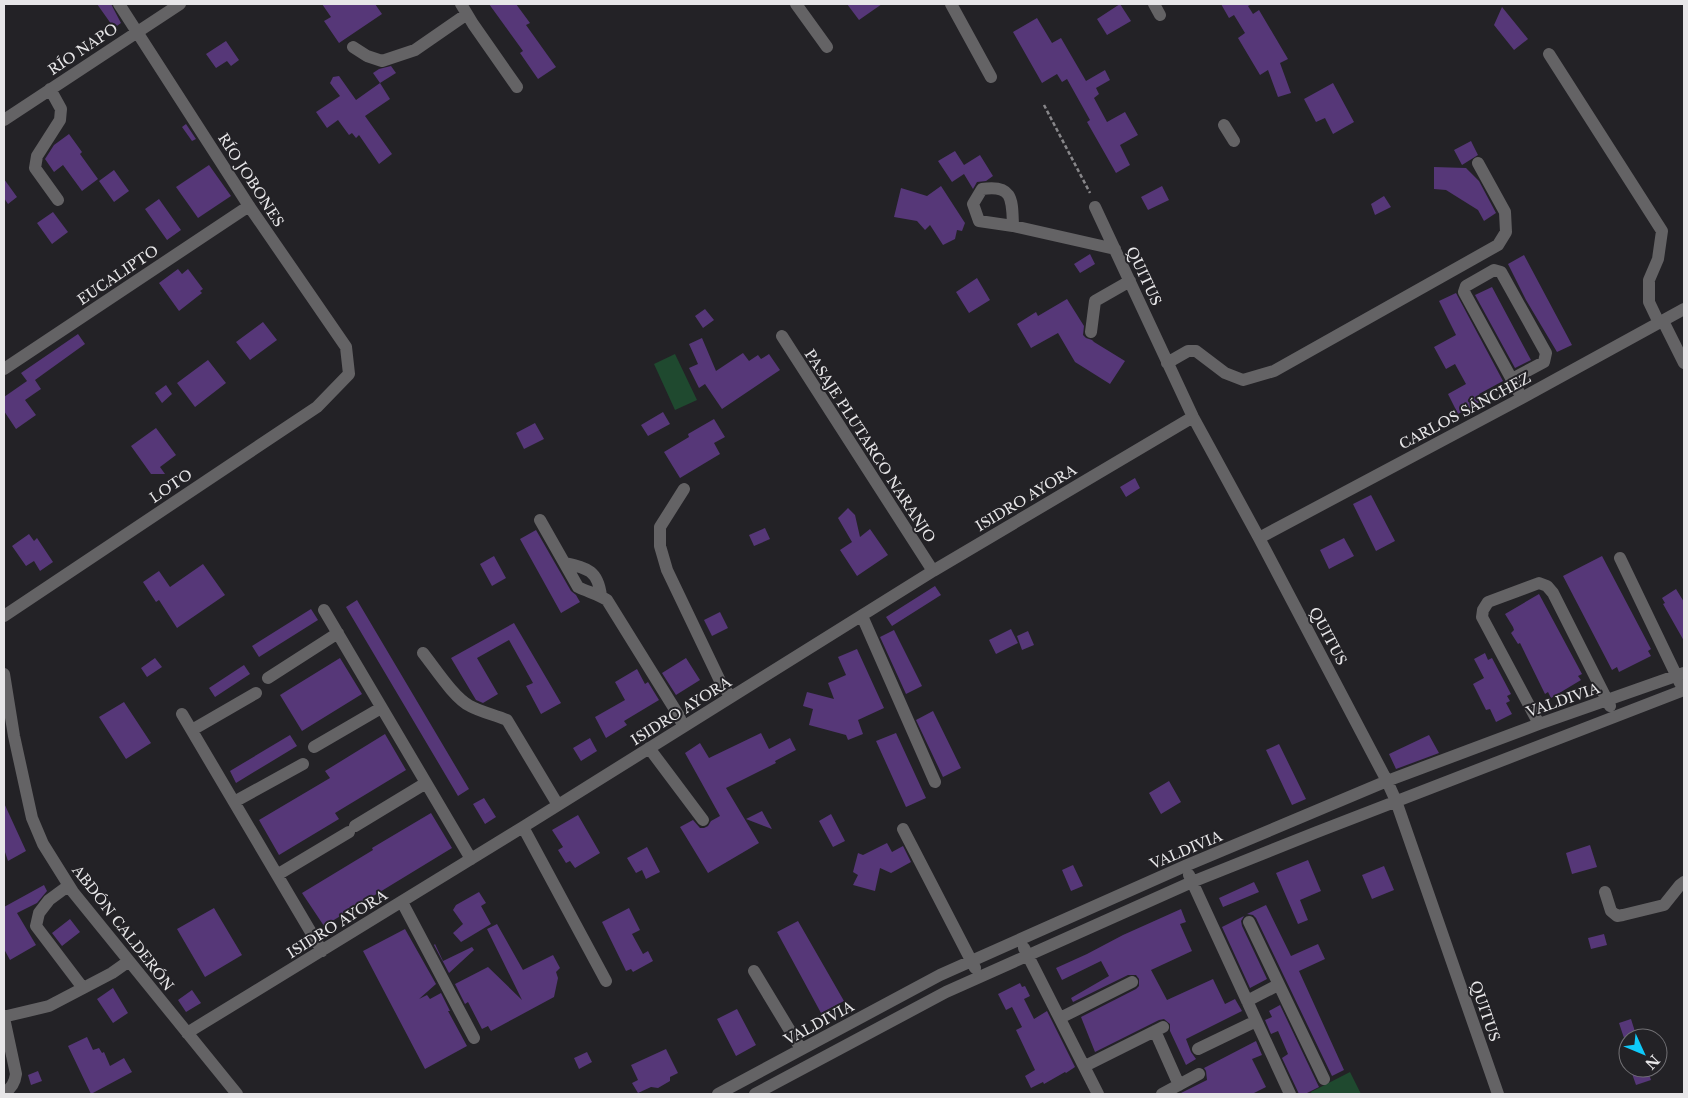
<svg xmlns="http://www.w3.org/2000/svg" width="1688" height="1098" font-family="'Libre Baskerville',serif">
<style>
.green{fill:#1f492f}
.building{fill:#563778}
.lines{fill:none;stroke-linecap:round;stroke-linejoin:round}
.path{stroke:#88878a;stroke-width:2.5;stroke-dasharray:4 2.5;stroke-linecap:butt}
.minor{stroke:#646365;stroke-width:12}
.labels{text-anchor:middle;stroke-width:4;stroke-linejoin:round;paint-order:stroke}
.street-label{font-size:14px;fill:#e7e6e8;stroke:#232226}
</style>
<rect width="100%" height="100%" fill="#232226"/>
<path class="green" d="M675,354L697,400L675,410L654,364Z
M1350,1072L1361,1094H1312L1311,1092Z"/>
<path class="building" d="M97,4H111L121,23L114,28Z
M322,4H375L382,14L339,43L324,21L331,17Z
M489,4H516L530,23L526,25L556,67L538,79L520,53L523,51Z
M847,4H882L859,20Z
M1120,4L1131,21L1107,35L1097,19Z
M1221,4H1252L1248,6L1253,14L1259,10L1288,59L1280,63L1291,93L1278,97L1268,70L1260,75L1238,38L1245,33L1234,15L1229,18Z
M1502,7L1528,39L1514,50L1494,25Z
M1037,18L1052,43L1061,38L1086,81L1105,70L1110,80L1096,88L1099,94L1094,98L1107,122L1125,112L1138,135L1120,145L1130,165L1116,173L1087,122L1090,120L1067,79L1062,82L1057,74L1042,83L1013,32Z
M226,41L239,60L231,66L227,61L216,68L206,54Z
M391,66L396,73L380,83L373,73L379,69Z
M339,76L356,100L380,83L390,99L365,116L392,154L379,164L359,135L356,138L352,133L349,135L338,120L327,128L316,112L340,96L330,83L333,77Z
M1333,83L1354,122L1333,134L1325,118L1316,122L1304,99Z
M186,124L196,139L192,141L182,127Z
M69,134L82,152L80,154L98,179L82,191L63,165L54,172L45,159L54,145Z
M1471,141L1478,155L1462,165L1454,150Z
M955,151L964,165L980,155L993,176L986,181L977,182L973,189L964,174L952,182L938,161Z
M209,165L231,196L198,218L176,187Z
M1434,167L1466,168L1479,181L1496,213L1484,221L1478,210L1446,190L1434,189Z
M114,170L129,191L114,202L99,181Z
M4,179L17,197L8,204L4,198Z
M941,186L965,223L962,231L957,230L955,239L943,245L930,225L925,230L917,221L894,217L901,188L927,196Z
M1162,186L1169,200L1148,210L1141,197Z
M1384,196L1391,207L1375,215L1371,204Z
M159,199L181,230L167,240L145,209Z
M53,212L68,232L52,244L37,223Z
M1090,254L1095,264L1080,273L1074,264Z
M1524,255L1572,345L1557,352L1526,300L1508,264Z
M178,269L182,274L188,269L203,289L200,291L202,293L179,311L159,283Z
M977,278L990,300L969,313L956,292Z
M1492,287L1531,360L1515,368L1475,295Z
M1456,293L1503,381L1479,394L1482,401L1458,414L1448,394L1466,384L1455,364L1446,369L1434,347L1456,335L1439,301Z
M1067,299L1084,326L1083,335L1086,338L1092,340L1094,342L1125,361L1110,384L1075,362L1058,333L1031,348L1017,324L1036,312L1038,316Z
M705,309L714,320L703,328L695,316Z
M263,322L277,340L250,360L236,342Z
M78,334L85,344L35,380L41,389L25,400L36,415L16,429L4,411V397L27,381L21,373Z
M702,338L716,371L743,353L749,361L758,355L761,359L769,354L780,370L722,409L705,384L699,388L689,368L698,364L689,344Z
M208,360L226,383L195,407L177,383Z
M166,385L172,394L162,403L155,393Z
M663,412L670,424L648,436L641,425Z
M714,419L725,437L714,443L720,454L680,478L664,452L689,437L688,434Z
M535,423L544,439L524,449L516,433Z
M156,428L176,455L160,467L165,474H151L131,446Z
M1135,478L1140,488L1126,497L1120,487Z
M1371,495L1395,541L1376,551L1353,504Z
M848,508L855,515L860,537L870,529L888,555L857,576L840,550L852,542L838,518Z
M765,528L770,539L754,546L749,535Z
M536,530L571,591L576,595L580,602L561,613L520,539Z
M29,534L34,541L37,538L53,562L40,571L34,561L26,566L12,546Z
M1344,538L1354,556L1329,569L1320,550Z
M494,556L506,578L492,586L480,564Z
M1602,556L1651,649L1648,651L1651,656L1619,672L1617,667L1612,670L1563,576Z
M203,564L225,595L177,628L159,600L156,602L143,582L159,571L170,587Z
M935,586L941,595L892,626L886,617Z
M1676,589L1684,602V641L1663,604L1665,603L1662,598Z
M1539,594L1582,674L1578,676L1581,680L1551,698L1548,692L1545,694L1520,643L1518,644L1511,633L1514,630L1513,627L1505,614Z
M357,600L469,789L458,796L346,607Z
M311,609L318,620L259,657L252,646Z
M720,612L728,628L712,636L704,620Z
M514,623L561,703L541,714L526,686L533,683L509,640L477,658L498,694L483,703L476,700L451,658Z
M1011,629L1018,643L996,654L989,640Z
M894,630L922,686L906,694L880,637Z
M1028,631L1034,645L1022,650L1017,636Z
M857,649L884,708L858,720L863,734L848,740L846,735L809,725L813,709L803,706L807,692L834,699L828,683L846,675L838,657Z
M1485,653L1488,660L1492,658L1511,694L1507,696L1510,701L1506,703L1512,714L1496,722L1490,709L1486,710L1473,684L1484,678L1474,659Z
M155,658L162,667L147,677L141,668Z
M340,658L362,694L302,731L280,695Z
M686,658L700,680L676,695L662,673Z
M244,665L250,674L215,697L209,688Z
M637,669L645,684L648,682L659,700L624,721L627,725L606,738L595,717L625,700L615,682Z
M124,702L151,743L126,759L99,717Z
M933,711L961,768L943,777L916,720Z
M761,733L769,749L790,738L796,750L775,761L776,763L726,788L759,843L708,873L680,827L693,820L700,828H704L708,826L711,821L720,816L685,753L700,743L709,758Z
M896,733L926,798L906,807L876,741Z
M385,734L406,770L335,813L339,819L279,855L259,820L330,778L325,771Z
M290,735L297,746L236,783L230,771Z
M1429,735L1439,753L1396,769L1389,754Z
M590,738L597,751L581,761L573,748Z
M1279,744L1306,799L1292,805L1266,750Z
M1169,781L1181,802L1161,814L1149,793Z
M484,798L496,817L485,824L473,804Z
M4,803L26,851L8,861L4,849Z
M762,811L772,829L746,819Z
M431,813L452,848L324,926L302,893L373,850L372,848Z
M831,814L845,841L833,847L819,821Z
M578,815L600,853L575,868L570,861L566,863L558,850L563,847L552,830Z
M887,843L892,852L903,846L911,862L891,873L880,868L875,891L853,885L858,875L853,872L858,853L863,855Z
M1590,845L1597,867L1572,874L1566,853Z
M647,847L660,872L646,879L642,870L636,873L627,858Z
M1308,860L1321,891L1300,900L1308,920L1298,924L1276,873Z
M1073,865L1083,886L1071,891L1062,870Z
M1384,866L1394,890L1372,899L1362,875Z
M1254,882L1259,892L1223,907L1219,898Z
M44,885L47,891L37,903L17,913L36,945L10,960L4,949V907Z
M479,892L486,903L481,906L491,924L461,942L453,933L463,924L453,910L456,905Z
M1266,905L1291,956L1318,944L1325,959L1299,971L1344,1070L1332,1076L1256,918L1253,915L1247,914Z
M214,908L242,955L205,977L177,929Z
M629,908L640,930L632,934L643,954L648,951L653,961L633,972L631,969L626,971L602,922Z
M1181,909L1186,922L1180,924L1192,951L1151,970L1167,1000L1213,979L1225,1004L1235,999L1242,1011L1186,1039L1191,1052L1196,1059L1186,1065L1170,1031V1024L1164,1019L1159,1020L1095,1052L1081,1017L1136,989L1139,986V979L1136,975H1128L1073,1002L1071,998L1109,976L1101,961L1062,980L1056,968L1087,954L1123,935Z
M1244,916L1241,921L1242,926L1267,979L1250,988L1222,927Z
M70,919L80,932L62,946L52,933Z
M798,921L844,1001L821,1013L777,932Z
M497,924L523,970L553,955L560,968L556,972L558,978L554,997L491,1031L488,1026L482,1029L468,1002L465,1004L455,984L488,967L522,1000L487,929Z
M405,929L436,984L419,999L427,995L430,999L441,993L450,1011H448L467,1046L425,1069L363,951Z
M1604,934L1607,945L1591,949L1588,938Z
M435,944L443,961L472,947L474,950L449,973L434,945Z
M1020,983L1022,987L1025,986L1030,996L1024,999L1034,1019L1047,1011L1075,1067L1066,1073L1065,1072L1044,1084L1043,1082L1031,1088L1025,1076L1035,1070L1016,1030L1022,1027L1012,1007L1006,1010L998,994Z
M113,988L128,1013L113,1023L97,999Z
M192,990L201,1003L186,1012L178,1000Z
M1280,1005L1319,1087L1305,1094H1299L1282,1058L1288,1054L1278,1031L1271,1034L1265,1020L1272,1017L1269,1011Z
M737,1009L756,1045L736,1056L717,1019Z
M1631,1019L1637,1038H1624L1619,1023Z
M87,1037L93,1050L99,1048L102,1053L104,1052L110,1066L124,1058L132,1072L91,1094L68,1046Z
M1256,1041L1262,1055L1252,1059L1266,1087L1252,1094H1179L1207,1080L1206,1071L1204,1068Z
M666,1049L678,1073L670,1077V1081L658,1088L651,1087L638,1093L632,1083L638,1080L631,1065Z
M587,1052L592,1062L579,1069L574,1058Z
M1630,1068H1647L1651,1080L1636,1085Z
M38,1071L42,1081L31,1085L28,1075Z"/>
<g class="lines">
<path class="path" d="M1044,105L1090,193"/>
<path class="minor" d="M461,4L473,24L517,87
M796,4L827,47
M951,4L991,77
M1154,4L1160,15
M353,47L367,56L382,61L415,50L467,14
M1549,54L1662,231L1658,259L1649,280V302L1659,323
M50,89L61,109L60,120L37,156L35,168L58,200
M4,120L180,4
M1224,125L1234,141
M1095,207L1193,417L1259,538L1387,781L1396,801L1498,1094
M1013,226C1012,201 1014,184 982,189L973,204L979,221L1013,226L1115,249
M1663,321L1684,363
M1091,332L1095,301L1130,281
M782,336L933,571
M1167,363L1188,351H1196L1225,373L1243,380L1274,371L1498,245L1506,232L1505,212L1478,163
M4,369L249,206
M1512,379L1544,362L1546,353L1501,272L1494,270L1466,286L1464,292L1522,398
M684,489L660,527V546L667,570L722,685L731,697
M540,520L578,587C588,592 598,594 607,600L679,716L683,727
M1259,538L1522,398L1684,309
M1620,558L1680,683
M565,563C587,568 598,570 601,596
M324,610L471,859
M4,616L317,407L349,374L346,347L249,206L119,4
M862,616L935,782
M423,653C435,668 454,698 470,706C481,712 495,715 507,720L558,805
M4,674L14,736L32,818L43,844L73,892L237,1094
M268,678L338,633
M182,714L322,951
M1539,724L1482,617L1483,610L1488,602L1539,583L1547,586L1553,593L1610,706
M192,730L256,693
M314,747L381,708
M649,748L703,820
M234,802L303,764
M355,826L426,783
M523,827L606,981
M903,829L975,968
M277,875L349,832
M1189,875L1290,1094
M68,886L49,900L39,913L36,926L83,988
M1605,892L1611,911L1617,916L1623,915L1664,905L1680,885L1684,882
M402,902L474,1038
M1249,922L1324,1079
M1024,948L1098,1094
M754,971L801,1049
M1247,1001L1278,985
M4,1016H7L49,1006L112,973L129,961
M4,1018L16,1074C15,1082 11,1089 4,1093
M1060,1018L1132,982
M1155,1031L1179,1085
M187,1033L523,827L933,571L1193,417
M1198,1049L1256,1021
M1085,1066L1163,1027
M718,1094L940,975L1185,866L1387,781L1539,724L1684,673
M755,1094L946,992L1192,882L1317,832L1684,690
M1162,1094L1199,1074"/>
</g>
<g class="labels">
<g class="street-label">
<text transform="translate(83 49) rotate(-34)" y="5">RÍO NAPO</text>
<text transform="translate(251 180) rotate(57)" y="5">RÍO JOBONES</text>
<text transform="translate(118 275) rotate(-34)" y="5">EUCALIPTO</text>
<text transform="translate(1144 276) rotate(65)" y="5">QUITUS</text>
<text transform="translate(1465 411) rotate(-28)" y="5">CARLOS SÁNCHEZ</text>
<text transform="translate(870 446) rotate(57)" y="5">PASAJE PLUTARCO NARANJO</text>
<text transform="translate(171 486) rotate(-34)" y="5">LOTO</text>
<text transform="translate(1026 498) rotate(-31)" y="5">ISIDRO AYORA</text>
<text transform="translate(1328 636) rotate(62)" y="5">QUITUS</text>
<text transform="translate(1563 700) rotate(-19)" y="5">VALDIVIA</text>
<text transform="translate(681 711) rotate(-32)" y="5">ISIDRO AYORA</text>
<text transform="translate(1186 850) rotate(-23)" y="5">VALDIVIA</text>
<text transform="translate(337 924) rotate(-32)" y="5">ISIDRO AYORA</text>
<text transform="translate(123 928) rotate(52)" y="5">ABDÓN CALDERÓN</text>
<text transform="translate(1485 1011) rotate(71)" y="5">QUITUS</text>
<text transform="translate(819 1023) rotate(-28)" y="5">VALDIVIA</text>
</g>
</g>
<rect width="1688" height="1098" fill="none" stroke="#e7e6e8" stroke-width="10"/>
<g transform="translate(1643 1053) rotate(134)"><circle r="24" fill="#232226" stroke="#717074"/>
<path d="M0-4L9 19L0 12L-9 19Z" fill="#0fcafa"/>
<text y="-8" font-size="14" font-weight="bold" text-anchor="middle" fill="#e7e6e8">N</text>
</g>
</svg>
